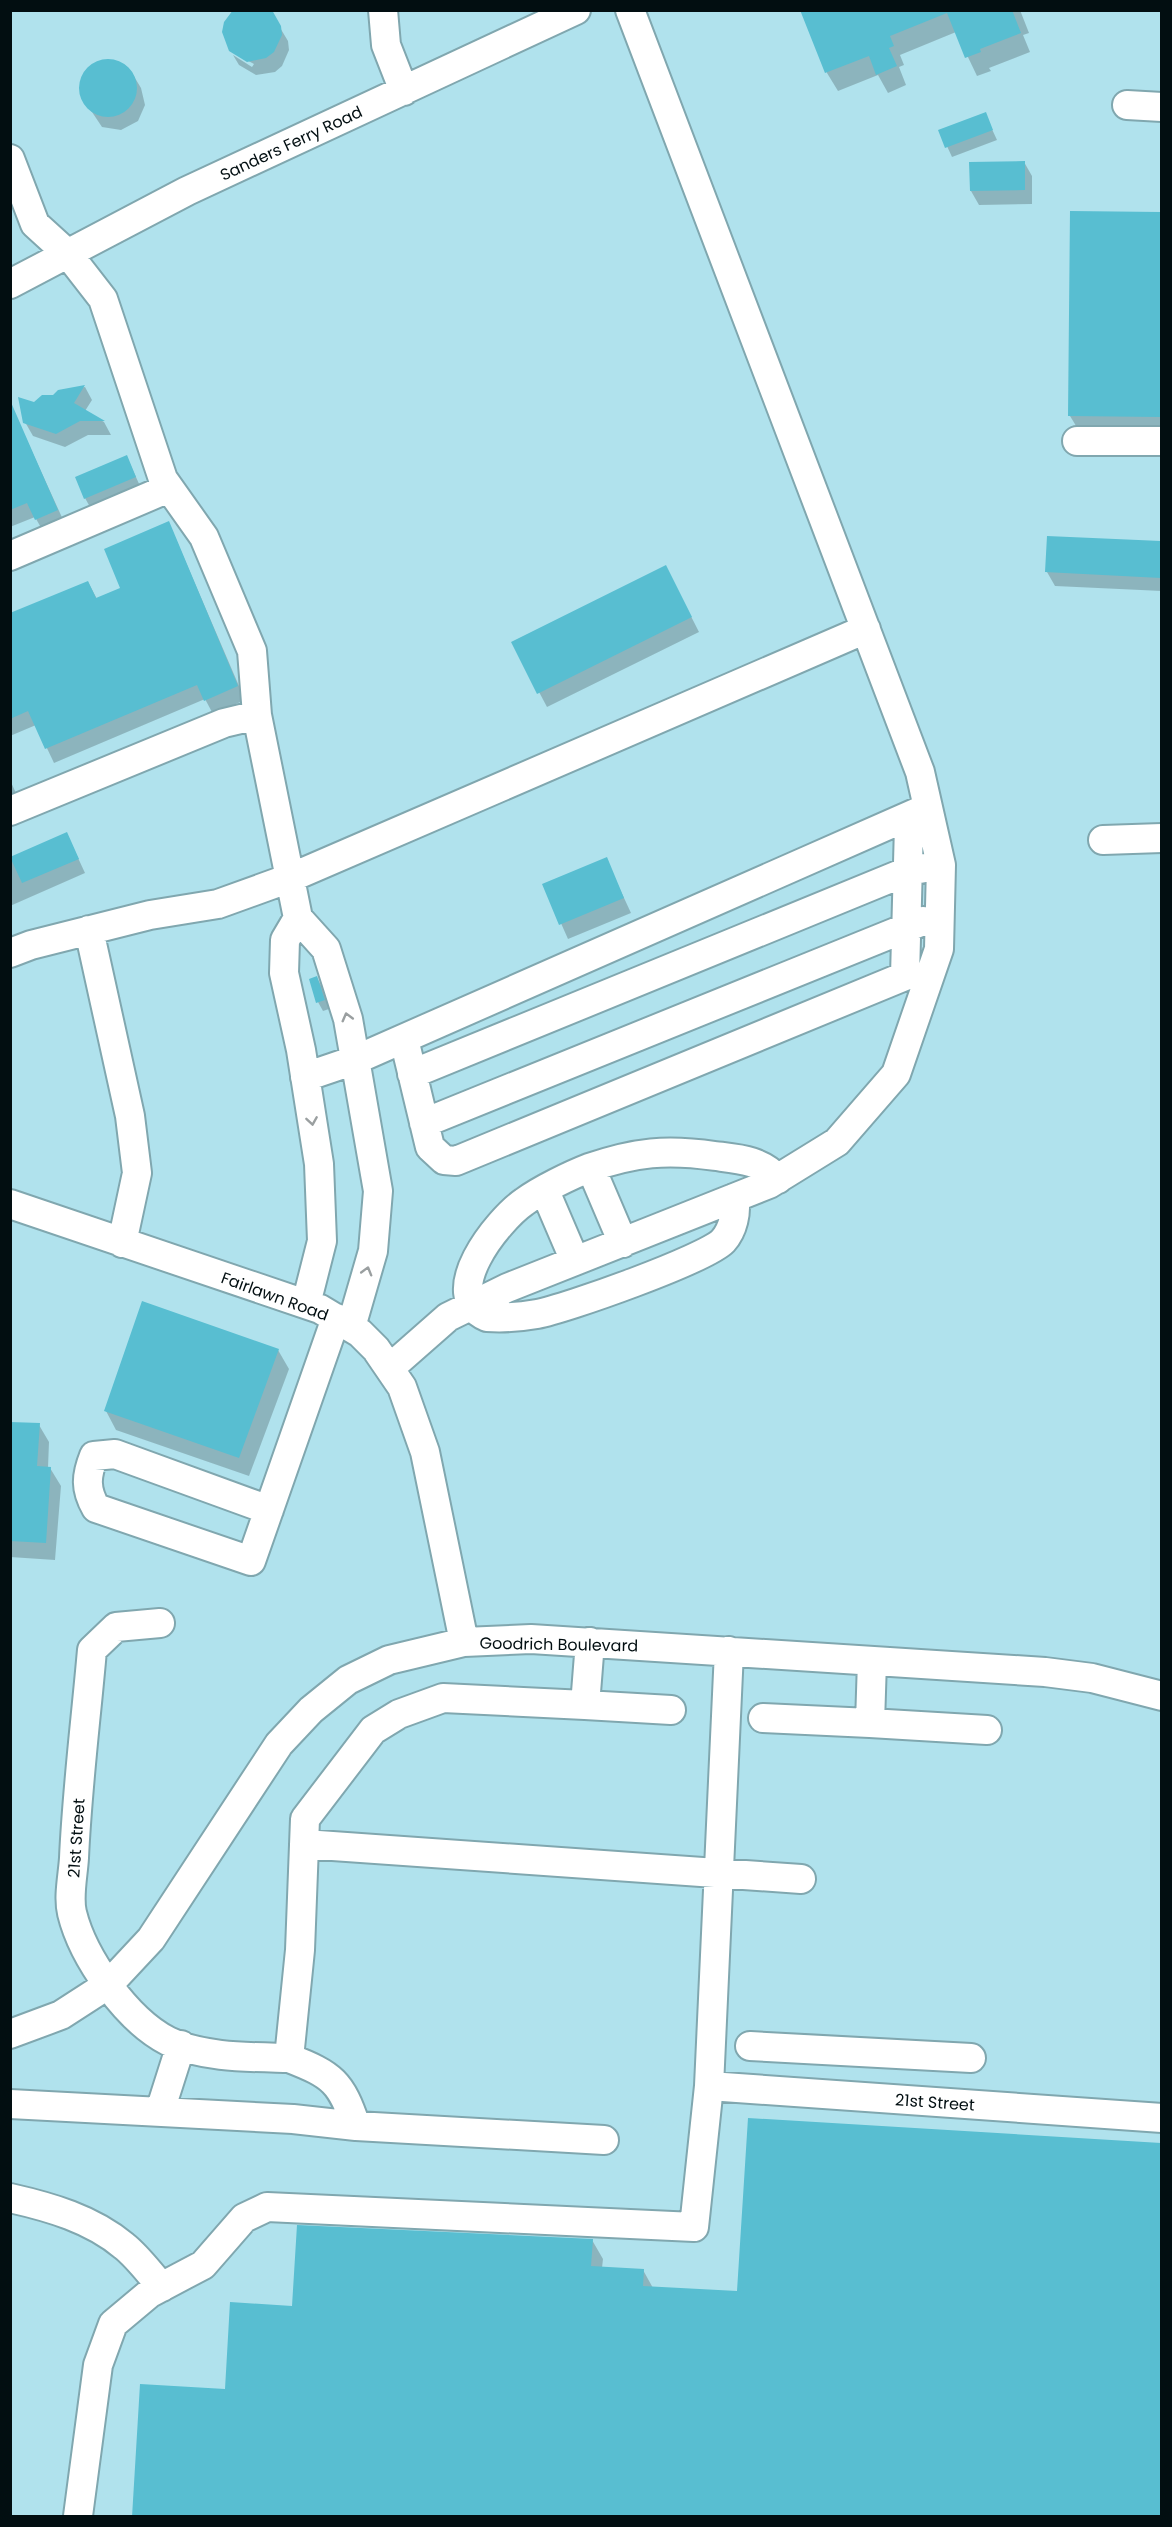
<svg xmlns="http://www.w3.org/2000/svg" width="1172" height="2527" font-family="Poppins,sans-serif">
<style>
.built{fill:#b0e2ed}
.shadow{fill:#0003}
.building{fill:#58bed1}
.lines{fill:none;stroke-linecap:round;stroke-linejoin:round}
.minor-casing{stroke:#80a7af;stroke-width:32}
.minor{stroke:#fff;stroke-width:28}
.oneway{stroke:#9a9fa0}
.labels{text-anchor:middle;stroke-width:5;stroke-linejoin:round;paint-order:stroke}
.street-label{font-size:16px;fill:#020e11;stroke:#fff}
</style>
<rect width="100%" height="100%" fill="#c7f0f9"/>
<path class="built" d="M11,11H1161V2516H11Z"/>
<path class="shadow" d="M802,10H1020L1029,33L1023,35L1030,52L989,68L991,71L977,76L956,32L900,55L904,65L899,67L906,85L888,93L878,75L838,91L827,73Z
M270,11L288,41L289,50L282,66L275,72L256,75L239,65L233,55L252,67L254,64L230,51Z
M110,60L126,66L132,73L141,88L145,105L138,121L121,130L102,127L82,97L80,87L86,70L101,61Z
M985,114L997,140L952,157L940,131Z
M1024,162L1032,176V204L979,205L971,191Z
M1071,213H1162V435L1081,434L1070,416Z
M85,387L92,400L85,411L104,422L111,435H88L65,447L33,436L25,422L35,404L53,397L59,391Z
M19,423L65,524L44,533L35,517L10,527V427Z
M127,457L140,486L90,507L85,498Z
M169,523L245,700L213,714L205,699L54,763L36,725L10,736V633L88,582L97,599L122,589Z
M1049,537L1162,543V591L1055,586L1047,572Z
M673,581L699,632L547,707L513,643Z
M10,780L20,802L10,806Z
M67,834L85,873L10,906V858Z
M606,859L631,913L568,939L544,885Z
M317,978L322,987L329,1009L323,1011L318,1002Z
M278,1350L289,1369L249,1476L116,1430L106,1411Z
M10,1423L39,1425L49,1442L48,1468H50L61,1486L55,1560L10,1557Z
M749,2120L1162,2144V2516H133L226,2391L293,2308L592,2240L603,2259L602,2268L643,2270L653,2288L739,2293Z"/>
<path class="building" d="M233,10H272L281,26L282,35L274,52L266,58L247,62L229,51L222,32L224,22Z
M800,10H1012L1021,33L980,49L981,52L965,58L947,13L890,36L894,46L889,48L897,66L876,75L869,56L825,73Z
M79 88a29 29 0 1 1 58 0a29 29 0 1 1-58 0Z
M986,112L993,130L945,148L938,130Z
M1025,161V190L970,191L969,162Z
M1070,211L1161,212V417L1068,416Z
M85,385L74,403L105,421H80L56,434L23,423L18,397L34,402L42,395H53L58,390Z
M10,400L58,510L35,520L27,503L10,510Z
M127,455L136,477L84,499L75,477Z
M169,521L238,686L204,701L197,685L45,749L28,711L10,719V613L88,581L96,598L120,588L104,549Z
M1047,536L1161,541V578L1045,572Z
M666,565L692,617L537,694L511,642Z
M67,832L79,859L22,883L10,857Z
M607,857L624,898L559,925L542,884Z
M317,976L325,1000L316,1003L309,979Z
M142,1301L279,1349L239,1458L104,1411Z
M10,1422L40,1423L37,1466L51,1467L46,1543L10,1541Z
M748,2118L1161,2143V2517H132L140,2384L225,2389L230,2302L292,2306L297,2225L593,2239L591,2266L644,2269L643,2286L737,2291Z"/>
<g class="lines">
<g class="minor-casing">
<path id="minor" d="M383,10L386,45L404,91
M1127,105L1162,107
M10,159L35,224L68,254L103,299L163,479L204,537L252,651L257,715L298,918
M10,284L187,191L576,10
M1077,441H1162
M10,556L169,488
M10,811L224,723L257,715
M1103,840L1162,838
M89,930L130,1116L137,1173L122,1243
M10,953L31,945L150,915L218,904L290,878L866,629
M404,1039L430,1147L444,1160L456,1161L905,976L909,825L903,819
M412,1074L908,871L925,868
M305,1077L355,1060L920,811
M424,1123L923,921
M591,1168L623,1243
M545,1191L575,1261
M734,1198C737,1212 733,1230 723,1241C706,1259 565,1309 537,1314C520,1317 503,1318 487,1317C437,1295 498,1220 524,1202C540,1190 571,1175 589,1168C636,1152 666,1149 715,1156C739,1159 761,1160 778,1179
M10,1204L320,1309L360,1333L376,1349L402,1387L425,1452L464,1642
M306,1304L322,1241L319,1164L301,1050L284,973L285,940L298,918L326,949L348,1019L378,1191L373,1251L351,1327
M390,1368L448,1317L507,1288L769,1184L837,1142L896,1074L939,949L941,865L920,772L630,10
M269,1510L115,1454L94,1456C86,1476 85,1489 96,1508L251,1561L336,1318
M160,1623L116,1627L92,1650C86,1719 77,1789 74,1858C73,1875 68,1897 72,1913C83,1958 127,2020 168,2041C203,2058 251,2057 289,2058L300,1950L305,1819L373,1730L399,1714L443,1698L585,1705L590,1642
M585,1705L671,1710
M763,1718L870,1723L872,1661
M870,1723L987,1730
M304,1844L801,1879
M10,2034L61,2015L109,1984L151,1939L279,1744L311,1710L348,1680L389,1660L464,1642L531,1639L1045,1672L1092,1678L1162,1696
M750,2046L971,2058
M289,2058C333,2075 341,2082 356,2126L604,2140
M709,2086L1162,2118
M10,2104L293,2119L356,2126
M160,2111L181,2045
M10,2198C50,2207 92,2219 124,2246C138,2257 150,2274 162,2287
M78,2516L98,2365L113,2324L150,2293L203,2265L244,2218L267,2207L694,2227L709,2086L729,1651"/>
</g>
<use href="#minor" class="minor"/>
</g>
<defs><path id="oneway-chevron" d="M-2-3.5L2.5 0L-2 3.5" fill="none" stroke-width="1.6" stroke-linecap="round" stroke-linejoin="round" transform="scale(1.5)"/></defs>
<g class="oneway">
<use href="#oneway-chevron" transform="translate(347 1017) rotate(-105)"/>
<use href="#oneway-chevron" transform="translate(312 1121) rotate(81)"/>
<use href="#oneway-chevron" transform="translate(367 1271) rotate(-74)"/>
</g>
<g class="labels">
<g class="street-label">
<text transform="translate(291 143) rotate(-25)" y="6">Sanders Ferry Road</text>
<text transform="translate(275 1296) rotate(20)" y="6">Fairlawn Road</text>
<text transform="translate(559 1644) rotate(1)" y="6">Goodrich Boulevard</text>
<text transform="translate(76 1838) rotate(-86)" y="6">21st Street</text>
<text transform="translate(935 2102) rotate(4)" y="6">21st Street</text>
</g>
</g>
<rect width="1172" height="2527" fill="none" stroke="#020e11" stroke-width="24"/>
</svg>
